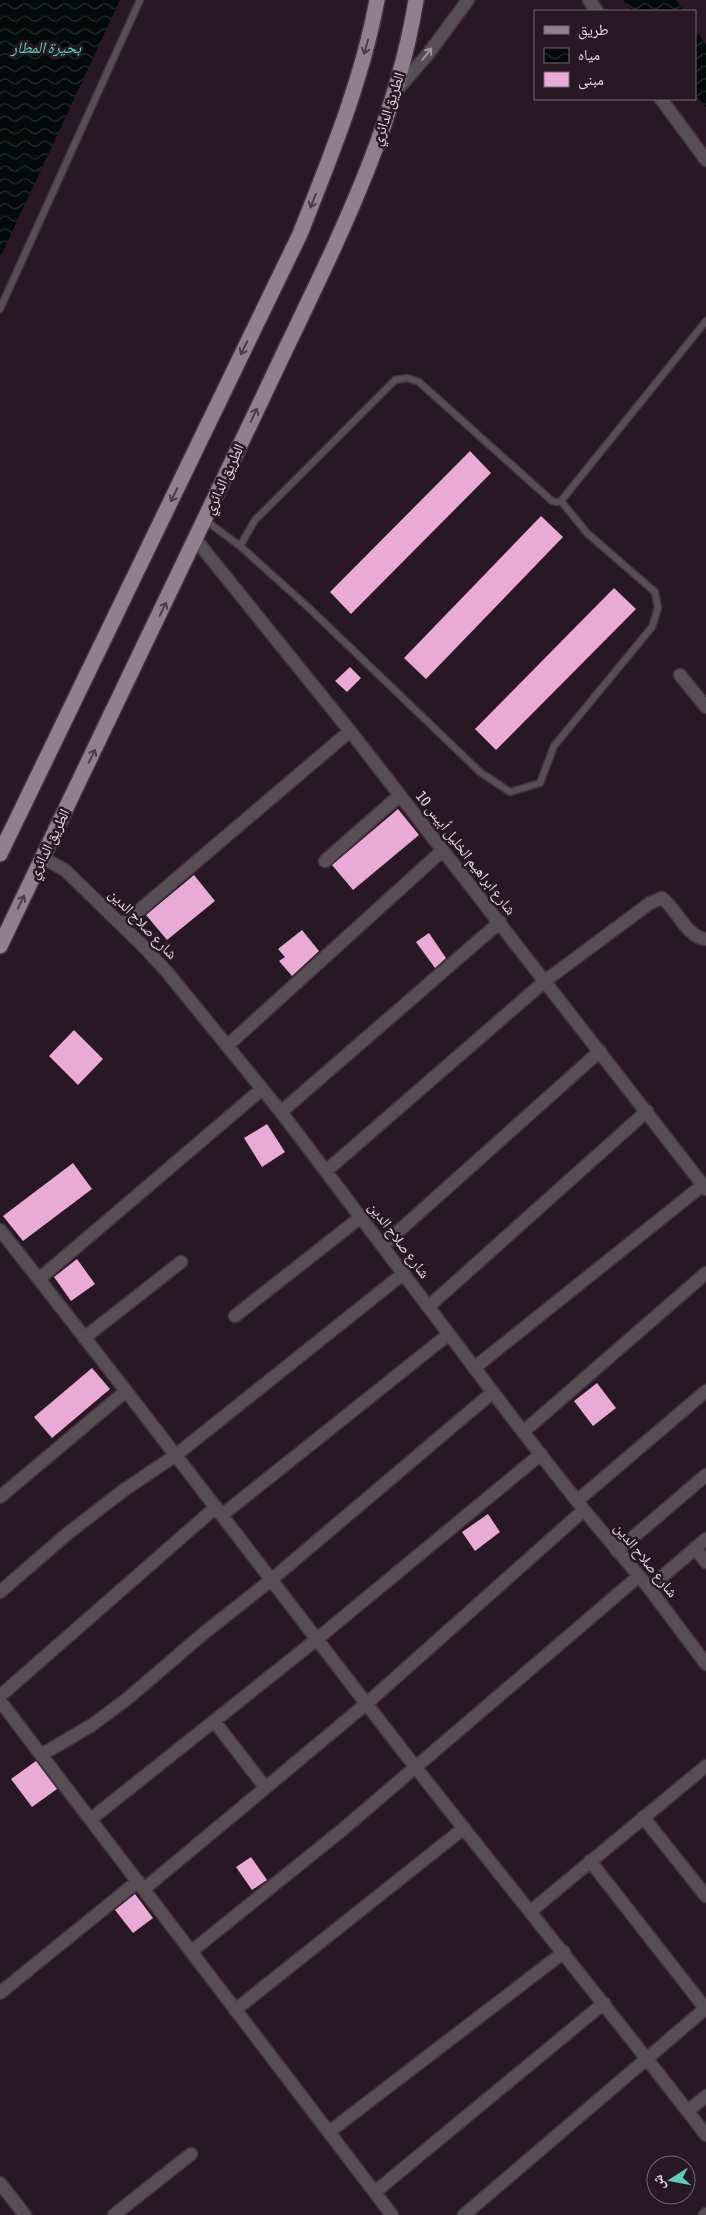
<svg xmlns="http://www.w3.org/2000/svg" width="706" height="2215" font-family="'Asap Condensed','Noto Naskh Arabic',sans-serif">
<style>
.water{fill:url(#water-waves)}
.building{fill:#e9aad5}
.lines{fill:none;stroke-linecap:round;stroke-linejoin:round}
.lane-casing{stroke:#43333e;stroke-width:9}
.street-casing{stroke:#43333e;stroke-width:15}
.primary-casing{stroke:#43333e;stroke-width:18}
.lane{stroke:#574f54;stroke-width:6}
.street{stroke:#574f54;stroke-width:12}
.primary{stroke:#917f8b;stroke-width:15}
.oneway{stroke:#4d3c47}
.oneway2{stroke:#9e949b}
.labels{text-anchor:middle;stroke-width:5;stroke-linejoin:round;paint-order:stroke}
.street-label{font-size:15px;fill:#e6dae2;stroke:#281823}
.water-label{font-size:16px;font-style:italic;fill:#4fd7c2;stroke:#281823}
</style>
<defs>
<pattern id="water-waves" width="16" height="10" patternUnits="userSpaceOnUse" patternTransform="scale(1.25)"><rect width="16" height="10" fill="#020b09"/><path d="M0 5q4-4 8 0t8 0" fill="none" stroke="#272e2d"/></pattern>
</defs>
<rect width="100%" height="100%" fill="#281823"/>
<path class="water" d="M0,0H120L0,258Z
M623,0H676L684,11H632Z
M695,29L706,45V107L695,95Z"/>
<path class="building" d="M470,451L491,473L351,614L330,592Z
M541,516L563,537L426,679L404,658Z
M614,588L636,609L496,750L475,729Z
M350,667L361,678L347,692L335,681Z
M398,809L419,835L353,890L332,865Z
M194,875L215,901L167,940L146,915Z
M302,930L319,951L292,976L279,961L285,957L278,949Z
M429,933L446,958L435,968L416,942Z
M74,1030L103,1059L78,1085L49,1056Z
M267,1124L285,1152L262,1167L244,1138Z
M73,1163L92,1189L23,1241L3,1216Z
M77,1259L95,1284L71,1301L54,1277Z
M92,1368L110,1389L52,1438L34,1417Z
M597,1383L616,1408L593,1426L574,1401Z
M488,1514L500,1532L475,1551L462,1532Z
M36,1761L57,1789L32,1807L11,1779Z
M251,1857L267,1880L252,1890L236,1867Z
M135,1894L153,1918L133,1933L115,1910Z"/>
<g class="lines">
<g class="lane-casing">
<path id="lane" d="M0,309L140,0
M205,520L240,546L309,608L480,772L510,792L540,783L554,746L652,627L658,608L655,592L587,533L561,501
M240,546L255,520L395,380L407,378L419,382L552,501L556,502L561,501L706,321"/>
</g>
<g class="street-casing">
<path id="street" d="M589,0L597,11
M396,91L428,54L468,0
M661,99L706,160
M196,540L350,731L706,1189
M680,675L706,707
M43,858L65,870L145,948L167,972L281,1112L523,1432L584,1510L649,1588L706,1664
M325,861L400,795
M122,925L350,731
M227,1046L443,850
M281,1112L500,922
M326,1171L545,981L650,903L662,898C677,909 686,937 706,939
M0,1230C140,1406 275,1586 413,1764C510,1888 610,2010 706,2135
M382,1246L600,1051
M39,1279L262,1089
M428,1307L647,1111
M235,1316L361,1217
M84,1338L181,1262
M474,1368L703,1185
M523,1432L706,1273
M0,1497L126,1391
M577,1501L706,1391
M222,1515L449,1334
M695,1548L706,1562
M617,1551L706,1475
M649,1588L706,1539
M0,1592L67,1534L124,1490L176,1455L404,1273
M0,1696L216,1507
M0,1701L392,2215
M214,1721L265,1787
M41,1755L92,1725L127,1699L204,1633L271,1580L493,1392
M643,1817L706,1896
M91,1819L317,1639L541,1454
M590,1861L705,2008
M144,1889L366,1704L584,1510
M531,1911L706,1766
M192,1951L342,1830L639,1576
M0,1993L138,1881
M235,2010L464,1828
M688,2111L706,2096
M329,2132L564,1952
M0,2183L25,2215
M375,2192L604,2003
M114,2215L191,2154
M464,2215L706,2008
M705,2215L706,2214"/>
</g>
<g class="primary-casing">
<path id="primary" d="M0,854L300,234C330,158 362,81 377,0
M0,946C89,763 176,580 263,397C323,268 393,142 416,0"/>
</g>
<use href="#lane" class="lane"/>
<use href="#street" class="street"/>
<use href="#primary" class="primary"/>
</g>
<defs><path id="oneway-shaft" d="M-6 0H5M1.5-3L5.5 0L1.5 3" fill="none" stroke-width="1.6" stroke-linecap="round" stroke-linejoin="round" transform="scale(1.25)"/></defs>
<g class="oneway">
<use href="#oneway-shaft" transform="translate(366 47) rotate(106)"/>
<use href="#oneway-shaft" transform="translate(313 201) rotate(112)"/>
<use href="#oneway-shaft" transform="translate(244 348) rotate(116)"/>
<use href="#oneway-shaft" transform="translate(254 415) rotate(-65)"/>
<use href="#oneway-shaft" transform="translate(174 495) rotate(116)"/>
<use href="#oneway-shaft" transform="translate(163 609) rotate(-64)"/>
<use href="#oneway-shaft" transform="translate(92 756) rotate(-64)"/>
<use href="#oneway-shaft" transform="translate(21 902) rotate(-64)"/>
</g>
<use class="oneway2" href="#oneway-shaft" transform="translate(427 54) rotate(-52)"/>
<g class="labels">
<g class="street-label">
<text transform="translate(388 109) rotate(-72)" y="5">الطريق الدائري</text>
<text transform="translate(224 479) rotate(-65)" y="5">الطريق الدائري</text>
<text transform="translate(49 844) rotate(-64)" y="5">الطريق الدائري</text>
<text transform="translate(466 853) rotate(52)" y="5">شارع ابراهيم الخليل أبيس 10</text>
<text transform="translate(143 924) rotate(46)" y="5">شارع صلاح الدين</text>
<text transform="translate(399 1240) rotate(53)" y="5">شارع صلاح الدين</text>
<text transform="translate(646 1560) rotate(51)" y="5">شارع صلاح الدين</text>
</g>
<g class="water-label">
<text x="46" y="53">بحيرة المطار</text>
</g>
</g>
<rect x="534" y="10" width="162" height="90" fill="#281823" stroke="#74666f"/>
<rect x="544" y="26" width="25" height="8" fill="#917f8b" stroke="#74666f"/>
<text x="578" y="35" font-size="15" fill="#e6dae2">طريق</text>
<rect x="544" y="48" width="25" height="15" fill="url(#water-waves)" stroke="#74666f"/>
<text x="578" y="60" font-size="15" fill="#e6dae2">مياه</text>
<rect x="544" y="72" width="25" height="15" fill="#e9aad5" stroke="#74666f"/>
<text x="578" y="85" font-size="15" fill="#e6dae2">مبنى</text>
<g transform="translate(671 2180) rotate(259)"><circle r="24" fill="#281823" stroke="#74666f"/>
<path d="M0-4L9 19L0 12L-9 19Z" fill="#5ccebb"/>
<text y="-8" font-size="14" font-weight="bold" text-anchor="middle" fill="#e6dae2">ش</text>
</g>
</svg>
